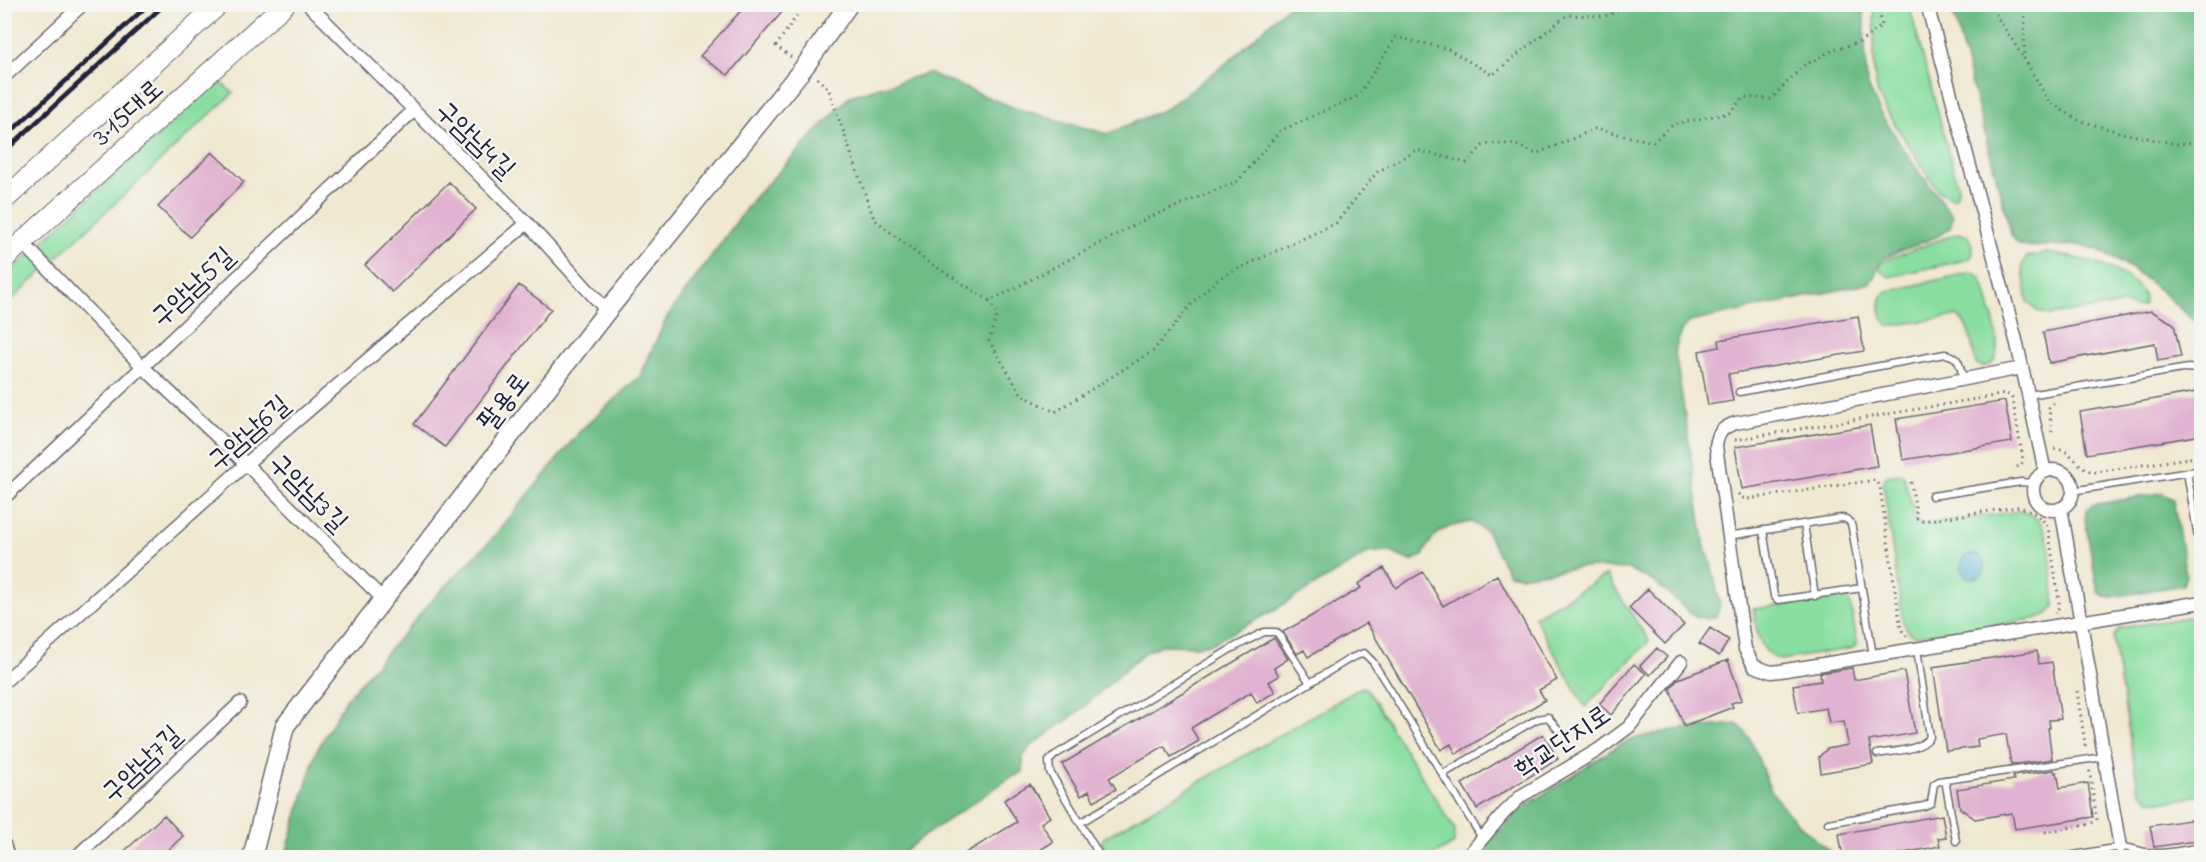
<svg xmlns="http://www.w3.org/2000/svg" width="2206" height="862" font-family="'Indie Flower','Poor Story',sans-serif">
<style>
.green{fill:#89dea1;stroke:#56806e;stroke-width:1.5}
.forest{fill:#6ebd87;stroke:#487061;stroke-width:1.5}
.water{fill:#54b0d2;stroke:#3b6986;stroke-width:1.5}
.building{fill:#e1b2d1}
.lines{fill:none;stroke-linecap:round;stroke-linejoin:round}
.service-casing{stroke:#6a6770;stroke-width:9}
.minor-casing{stroke:#6a6770;stroke-width:15}
.secondary-casing{stroke:#6a6770;stroke-width:21}
.primary-casing{stroke:#6a6770;stroke-width:22}
.path{stroke:#6a6770;stroke-width:3;stroke-dasharray:1.5 4.5;stroke-linecap:butt}
.service{stroke:#fff;stroke-width:6}
.minor{stroke:#fff;stroke-width:12}
.secondary{stroke:#fff;stroke-width:18}
.primary{stroke:#fff;stroke-width:20}
.rail{stroke:#22223b;stroke-width:4.5}
.labels{text-anchor:middle;stroke-width:5;stroke-linejoin:round;paint-order:stroke}
.street-label{font-size:27px;fill:#22223b;stroke:#f6f6f2}
</style>
<rect width="100%" height="100%" fill="#f6f6f2"/>
<filter id="ink" filterUnits="userSpaceOnUse"><feTurbulence type="fractalNoise" baseFrequency=".0167" numOctaves="2"/><feDisplacementMap in="SourceGraphic" scale="12" xChannelSelector="R" yChannelSelector="G"/><feConvolveMatrix kernelMatrix="1 2 1 2 8 2 1 2 1" color-interpolation-filters="sRGB"/></filter>
<filter id="wash" filterUnits="userSpaceOnUse"><feTurbulence type="fractalNoise" baseFrequency=".008" numOctaves="4" result="noise"/><feDisplacementMap in="SourceGraphic" scale="24" xChannelSelector="R" yChannelSelector="G"/><feGaussianBlur stdDeviation="1.35" result="paint"/><feColorMatrix in="noise" values="0 0 0 0 0 0 0 0 0 0 0 0 0 0 0 0 0 1.4 0 .05"/><feComposite in="paint" operator="in"/></filter>
<g filter="url(#wash)">
<rect width="100%" height="100%" fill="#f0e8d1"/>
<path class="green" d="M1874,5H1909L1958,187L1957,195L1953,198L1939,192L1891,118L1878,95L1874,73Z
M218,80L233,93L5,306V276Z
M1958,233L1968,236L1972,245L1973,254L1969,259L1889,277L1880,270V264L1888,259Z
M2046,253C2077,257 2133,268 2145,299L2143,306L2135,307L2124,304L2050,315L2037,311L2028,302L2022,266L2027,257Z
M1972,272L1980,277L1984,285C1988,302 2005,348 1993,362C1991,364 1987,365 1984,367L1976,364C1972,350 1971,322 1956,316L1889,326C1879,318 1877,302 1885,292Z
M1903,474L1916,520L1920,525L2020,511C2032,514 2041,519 2045,531C2050,542 2055,596 2054,608L2048,614L2034,619L1915,636L1909,633L1903,622L1883,482L1887,476Z
M1606,575L1649,641L1585,707L1534,617Z
M1841,598H1846L1850,602L1857,642L1853,648L1781,660C1757,653 1757,631 1753,609Z
M2201,615V795C2181,798 2149,811 2138,787L2113,637L2120,628Z
M1362,687L1367,689L1455,830L1454,843L1431,857L1110,858L1101,842L1105,837Z"/>
<path class="forest" d="M1289,5H1863L1867,84L1881,114L1912,162L1953,217L1950,228L1938,236L1883,258C1876,266 1877,276 1870,283L1690,322L1681,331L1675,351L1705,548L1710,559L1720,605L1717,616L1708,619L1693,615L1655,582L1628,569L1583,567L1520,576L1509,574L1486,531L1472,522C1445,526 1434,530 1423,556L1410,561L1391,552L1368,553L1271,612L1213,643L1200,646L1161,645L1145,652L1078,712L1029,748L1023,757V772L1010,778L924,836L897,857H285L316,752L346,699L435,597L492,539L582,429L640,376L667,317L753,199L850,96L928,73L1015,108L1107,134L1167,108L1234,57Z
M1951,5H2201V328C2172,300 2125,256 2086,246C2070,243 2027,250 2018,244C2015,242 2014,239 2012,237Z
M2161,493L2173,499L2186,575L2183,585L2112,597L2104,596L2098,592L2085,520L2086,510L2092,505Z
M1737,724C1756,738 1759,769 1771,790C1787,817 1812,836 1836,857H1475L1510,820L1525,806L1619,745L1637,738L1672,730Z"/>
<path class="water" d="M1961 566a12 12 0 1 1 24 0a12 12 0 1 1-24 0Z"/>
<g id="blocks">
<path class="building" d="M747,4H789L728,75L700,56Z
M212,152L244,182L190,237L158,207Z
M449,182L476,209L392,292L365,265Z
M519,285L551,309L445,447L414,424Z
M2151,311L2174,324L2181,357L2158,361L2155,343L2049,363L2043,332Z
M1858,316L1864,351L1728,374L1733,401L1708,405L1699,351L1720,347L1719,340Z
M2202,391V435L2087,454L2080,412Z
M2005,401L2012,442L1903,460L1896,419Z
M1870,425L1877,466L1742,489L1735,447Z
M1384,568L1396,588L1423,572L1443,606L1497,575L1557,680L1539,690L1545,700L1456,754L1451,744L1441,750L1367,623L1308,657L1304,650L1297,654L1283,632L1361,588L1358,584Z
M1648,589L1684,625L1665,644L1629,608Z
M1710,628L1729,640L1719,656L1699,644Z
M1274,638L1288,659L1274,668L1279,676L1269,682L1275,692L1257,703L1251,692L1191,728L1199,741L1171,757L1164,746L1109,778L1116,789L1094,801L1089,791L1081,796L1062,764Z
M1657,648L1667,657L1650,675L1640,666Z
M2037,651L2039,664L2052,662L2061,719L2049,720L2050,728H2048L2052,759L2011,765L2006,734L1977,739L1978,747L1946,751L1933,667Z
M1728,660L1742,700L1731,703L1733,707L1684,726L1670,689L1678,679Z
M1634,664L1646,674L1611,715L1599,704Z
M1852,668L1854,680L1904,671L1915,733L1869,741L1873,764L1821,773L1819,757L1827,749L1848,745L1844,721L1829,723L1826,708L1798,713L1793,685L1821,681L1820,673Z
M1543,734L1558,759L1477,809L1462,784Z
M2054,770L2055,773L2057,772L2060,788L2088,783L2093,817L2015,829L2012,813L1975,819L1960,808L1957,789L2014,780L2013,776Z
M1030,784L1050,817L1041,823L1053,842L1027,858H957L1017,822L1004,800Z
M164,815L183,836L160,858H117Z
M1942,815L1946,837L1938,838L1940,846L1879,858H1843L1839,834Z
M2202,818V840L2154,847L2150,826Z"/>
</g>
</g>
<g filter="url(#ink)">
<use href="#blocks" fill-opacity="0" stroke="#6a6770" stroke-width="1.5"/>
<g class="lines">
<g class="service-casing">
<path id="service" d="M1739,392L1945,354C1960,356 1960,366 1963,379
M2029,395L2188,368L2202,370
M2187,472L2202,562
M2072,491L2202,470
M1932,496L2021,482L2034,483
M1804,524L1815,596
M1763,530L1774,596L1778,600L1862,588
M1728,536L1841,518C1848,519 1851,521 1852,528L1873,656
M1877,754C1893,751 1920,751 1930,737L1917,649
M1443,774L1537,719L1548,717L1558,730
M1945,780L1956,841
M1080,823L1351,658L1364,653L1373,662L1482,838
M1828,823L1924,806L1931,803L1934,784L1939,781L2104,757
M1101,858L1050,772L1049,761L1055,755L1231,649L1264,632H1276L1279,635L1310,683
M2007,858H2027
M2057,858L2120,847C2132,847 2142,853 2153,853C2169,854 2186,849 2202,847"/>
</g>
<g class="minor-casing">
<path id="minor" d="M308,4L527,223L607,311
M1927,4L2017,344L2045,472
M4,77L83,4
M23,243L142,366L246,464L382,598
M2022,368L1736,423C1723,427 1718,432 1716,446L1745,649L1754,666L1771,672L1780,671L2202,602
M2033 490a20 20 0 1 1 40 0a20 20 0 1 1-40 0Z
M4,498L413,111
M2061,508L2120,847
M4,682L246,464L527,223
M4,844L8,858
M75,858L240,703
M1466,858L1504,813L1521,796L1598,750L1629,727L1681,662"/>
</g>
<g class="secondary-casing">
<path id="secondary" d="M252,858L285,726L607,311L805,66L849,4"/>
</g>
<g class="primary-casing">
<path id="primary" d="M4,200L219,4
M4,259L285,4"/>
</g>
<path class="path" d="M1666,4L1722,11L1742,4
M1989,4L2023,57
M2025,4L2024,58L2049,102L2078,120L2122,133L2177,144L2202,142
M791,57L776,46L805,4
M817,78L828,88L874,219L925,260L990,301L1148,218L1238,181L1280,131L1358,96L1396,37L1448,49L1492,75L1567,15L1605,16L1636,4
M990,301L997,315L989,341L1022,395L1055,412L1153,351L1194,301L1219,278L1336,223L1377,172L1417,150L1467,163L1484,144H1514L1536,154L1595,129L1653,142L1674,124L1729,113L1744,97L1771,99L1803,66L1835,49L1858,43L1882,26L1878,4
M2052,432L2049,408L2054,403
M1735,440L2006,394L2011,396L2013,401L2023,460L2021,465L2017,467
M2054,449C2074,448 2076,471 2096,472L2202,456
M1911,482L1917,518L1922,521L2017,507C2030,508 2041,516 2048,527L2059,601V607L2055,613
M1738,494L1742,498L1748,499L1875,480L1880,488L1901,629L1907,637
M2077,691L2086,750
M2045,832L2090,824L2097,820L2089,768"/>
<use href="#service" class="service"/>
<use href="#minor" class="minor"/>
<use href="#secondary" class="secondary"/>
<use href="#primary" class="primary"/>
<path class="rail" d="M4,138L149,4
M4,152L165,4"/>
</g>
</g>
<g class="labels">
<g class="street-label">
<text transform="translate(127 112) rotate(-42)" y="9">3·15대로</text>
<text transform="translate(476 139) rotate(44)" y="9">구암남4길</text>
<text transform="translate(192 286) rotate(-43)" y="9">구암남5길</text>
<text transform="translate(503 401) rotate(-52)" y="9">팔용로</text>
<text transform="translate(248 432) rotate(-41)" y="9">구암남6길</text>
<text transform="translate(309 492) rotate(45)" y="9">구암남3길</text>
<text transform="translate(1562 741) rotate(-34)" y="9">학교단지로</text>
<text transform="translate(141 763) rotate(-43)" y="9">구암남7길</text>
</g>
</g>
<rect width="2206" height="862" fill="none" stroke="#f6f6f2" stroke-width="24"/>
</svg>
